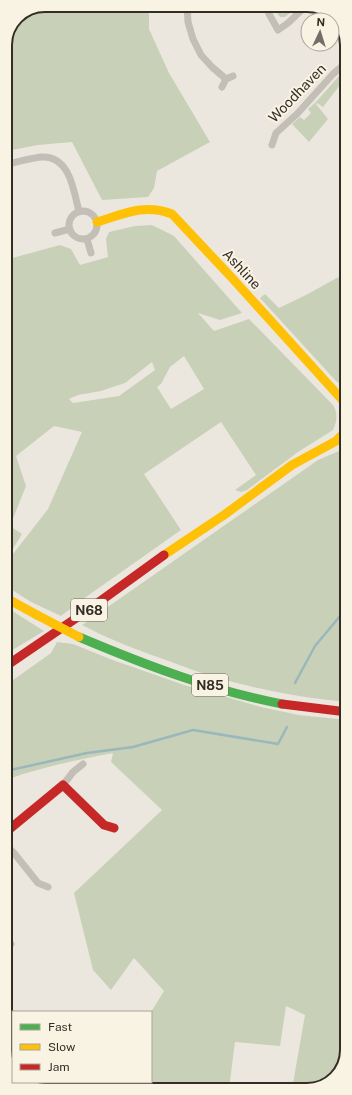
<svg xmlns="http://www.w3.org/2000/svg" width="352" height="1095" font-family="'Public Sans',sans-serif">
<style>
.green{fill:#c8d1b8;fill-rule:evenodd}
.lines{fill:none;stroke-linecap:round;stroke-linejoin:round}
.stream{stroke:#9ab7bc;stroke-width:2.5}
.street{stroke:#c3bfb7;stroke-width:7}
.fast{stroke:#4caf50;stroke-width:9}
.slow{stroke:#ffc107;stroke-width:9}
.jam{stroke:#c62828;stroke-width:9}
.slow-bridge{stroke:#ffc107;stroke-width:9}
.labels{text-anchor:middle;stroke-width:4;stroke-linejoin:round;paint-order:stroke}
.shield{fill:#f9f3e4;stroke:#6f685f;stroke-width:1}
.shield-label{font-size:13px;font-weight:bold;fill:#342d26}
.street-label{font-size:14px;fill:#342d26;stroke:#f9f3e4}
.rim{fill:none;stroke:#342d26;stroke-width:2}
</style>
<rect width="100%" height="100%" fill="#ebe7de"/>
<path class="green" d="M45,5H149V29L169,73L210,142L157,171L154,188L148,197L102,200L72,142L38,145L7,151L5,144V42L17,16Z
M252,5H284L290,13L285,17H280C276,11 272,5 264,8L262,7L254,8Z
M346,68V74L339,83L340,85L323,107L317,103L316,104L328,119L309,142L292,124L300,117L304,120L311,113L308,109L316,102Z
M152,225L174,236L242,313L220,320L198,313L214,331L249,319L333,405C338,413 337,421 333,430L298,452L247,490L241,492L235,490L256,475L221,422L144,474L181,530L86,597L61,616L31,602L6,586V563L48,509L82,432L54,426L16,456L26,486L10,526L22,534L6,560L5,260L60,245L71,249L80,265L108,257L106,239L109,232L135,226ZM184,356L204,389L171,409L157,387L161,384L170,367ZM152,362L155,370L119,396L73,403L69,399L78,395L101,391L125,383Z
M346,273V387L336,381L260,298L265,294L279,308L304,296Z
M346,450L347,702C303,698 260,690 218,678C200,673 183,666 166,660C137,650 108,639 82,625L318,460L339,451Z
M6,607L44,631L6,654Z
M57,642L73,644L110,659L184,685L261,707L299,715L347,720V1050L339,1075L317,1089H292L305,1015L286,1006L280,1046L235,1042L229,1089L117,1090L115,1089L118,1082H151V1012L164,991L134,958L111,990L93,970L74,893L162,810L111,762L113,753C77,760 41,767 6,780V685L51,653Z"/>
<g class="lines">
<path class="stream" d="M295,683L315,646L346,609
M6,771L87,753L133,747L193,730L278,744L287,727"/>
<path class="street" d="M187,5L188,22L193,39L201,55L212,67L226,79
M269,14L278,30L288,23L307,5
M222,87L226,79L233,76
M272,145L276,133L297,114L333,74L346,63
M5,165C16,162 31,158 42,157C70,156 74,191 79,212
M69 225a14 14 0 1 1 28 0a14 14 0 1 1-28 0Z
M55,233L70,229
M87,239L91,253
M63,785L73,772L83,764
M6,845L14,853L38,883L48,887
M6,947L11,944
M6,1014H13
M28,1082L61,1090"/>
<path class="fast" d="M79,637C143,664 213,691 282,704"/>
<path class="slow" d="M97,222C123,214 145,203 172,214L233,279L346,404
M164,555L224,515L292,465L336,441L346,431
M6,598L37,615"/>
<path class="jam" d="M6,666L88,610L164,555
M282,704L347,712
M6,832L63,785L104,825L114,828"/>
<path class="slow-bridge" d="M37,615L79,637"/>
</g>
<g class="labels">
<g class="shield">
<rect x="71" y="599" width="36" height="22" rx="3"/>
<rect x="192" y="674" width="36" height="22" rx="3"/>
</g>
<g class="shield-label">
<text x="89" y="615">N68</text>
<text x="210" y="690">N85</text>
</g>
<g class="street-label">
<text transform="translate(297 93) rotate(-46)" y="5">Woodhaven</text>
<text transform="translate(242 269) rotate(47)" y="5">Ashline</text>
</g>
</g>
<path d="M0 0H352V1095H0ZM45 12H307A33 33 0 0 1 340 45V1050A33 33 0 0 1 307 1083H45A33 33 0 0 1 12 1050V45A33 33 0 0 1 45 12Z" fill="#f9f3e4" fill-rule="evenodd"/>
<path class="rim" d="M45 12H307A33 33 0 0 1 340 45V1050A33 33 0 0 1 307 1083H45A33 33 0 0 1 12 1050V45A33 33 0 0 1 45 12Z"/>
<rect x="12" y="1011" width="140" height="72" fill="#f9f3e4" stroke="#aaa498"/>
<rect x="20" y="1024" width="20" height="6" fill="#4caf50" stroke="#aaa498"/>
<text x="48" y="1031" font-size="12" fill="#342d26">Fast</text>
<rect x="20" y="1044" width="20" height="6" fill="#ffc107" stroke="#aaa498"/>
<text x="48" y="1051" font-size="12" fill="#342d26">Slow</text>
<rect x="20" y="1064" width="20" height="6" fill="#c62828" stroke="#aaa498"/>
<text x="48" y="1071" font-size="12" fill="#342d26">Jam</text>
<g transform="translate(320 32) rotate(4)"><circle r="19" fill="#f9f3e4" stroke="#aaa498"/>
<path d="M0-3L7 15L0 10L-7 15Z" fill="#746e66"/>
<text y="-6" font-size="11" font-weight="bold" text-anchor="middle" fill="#342d26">N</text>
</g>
</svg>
